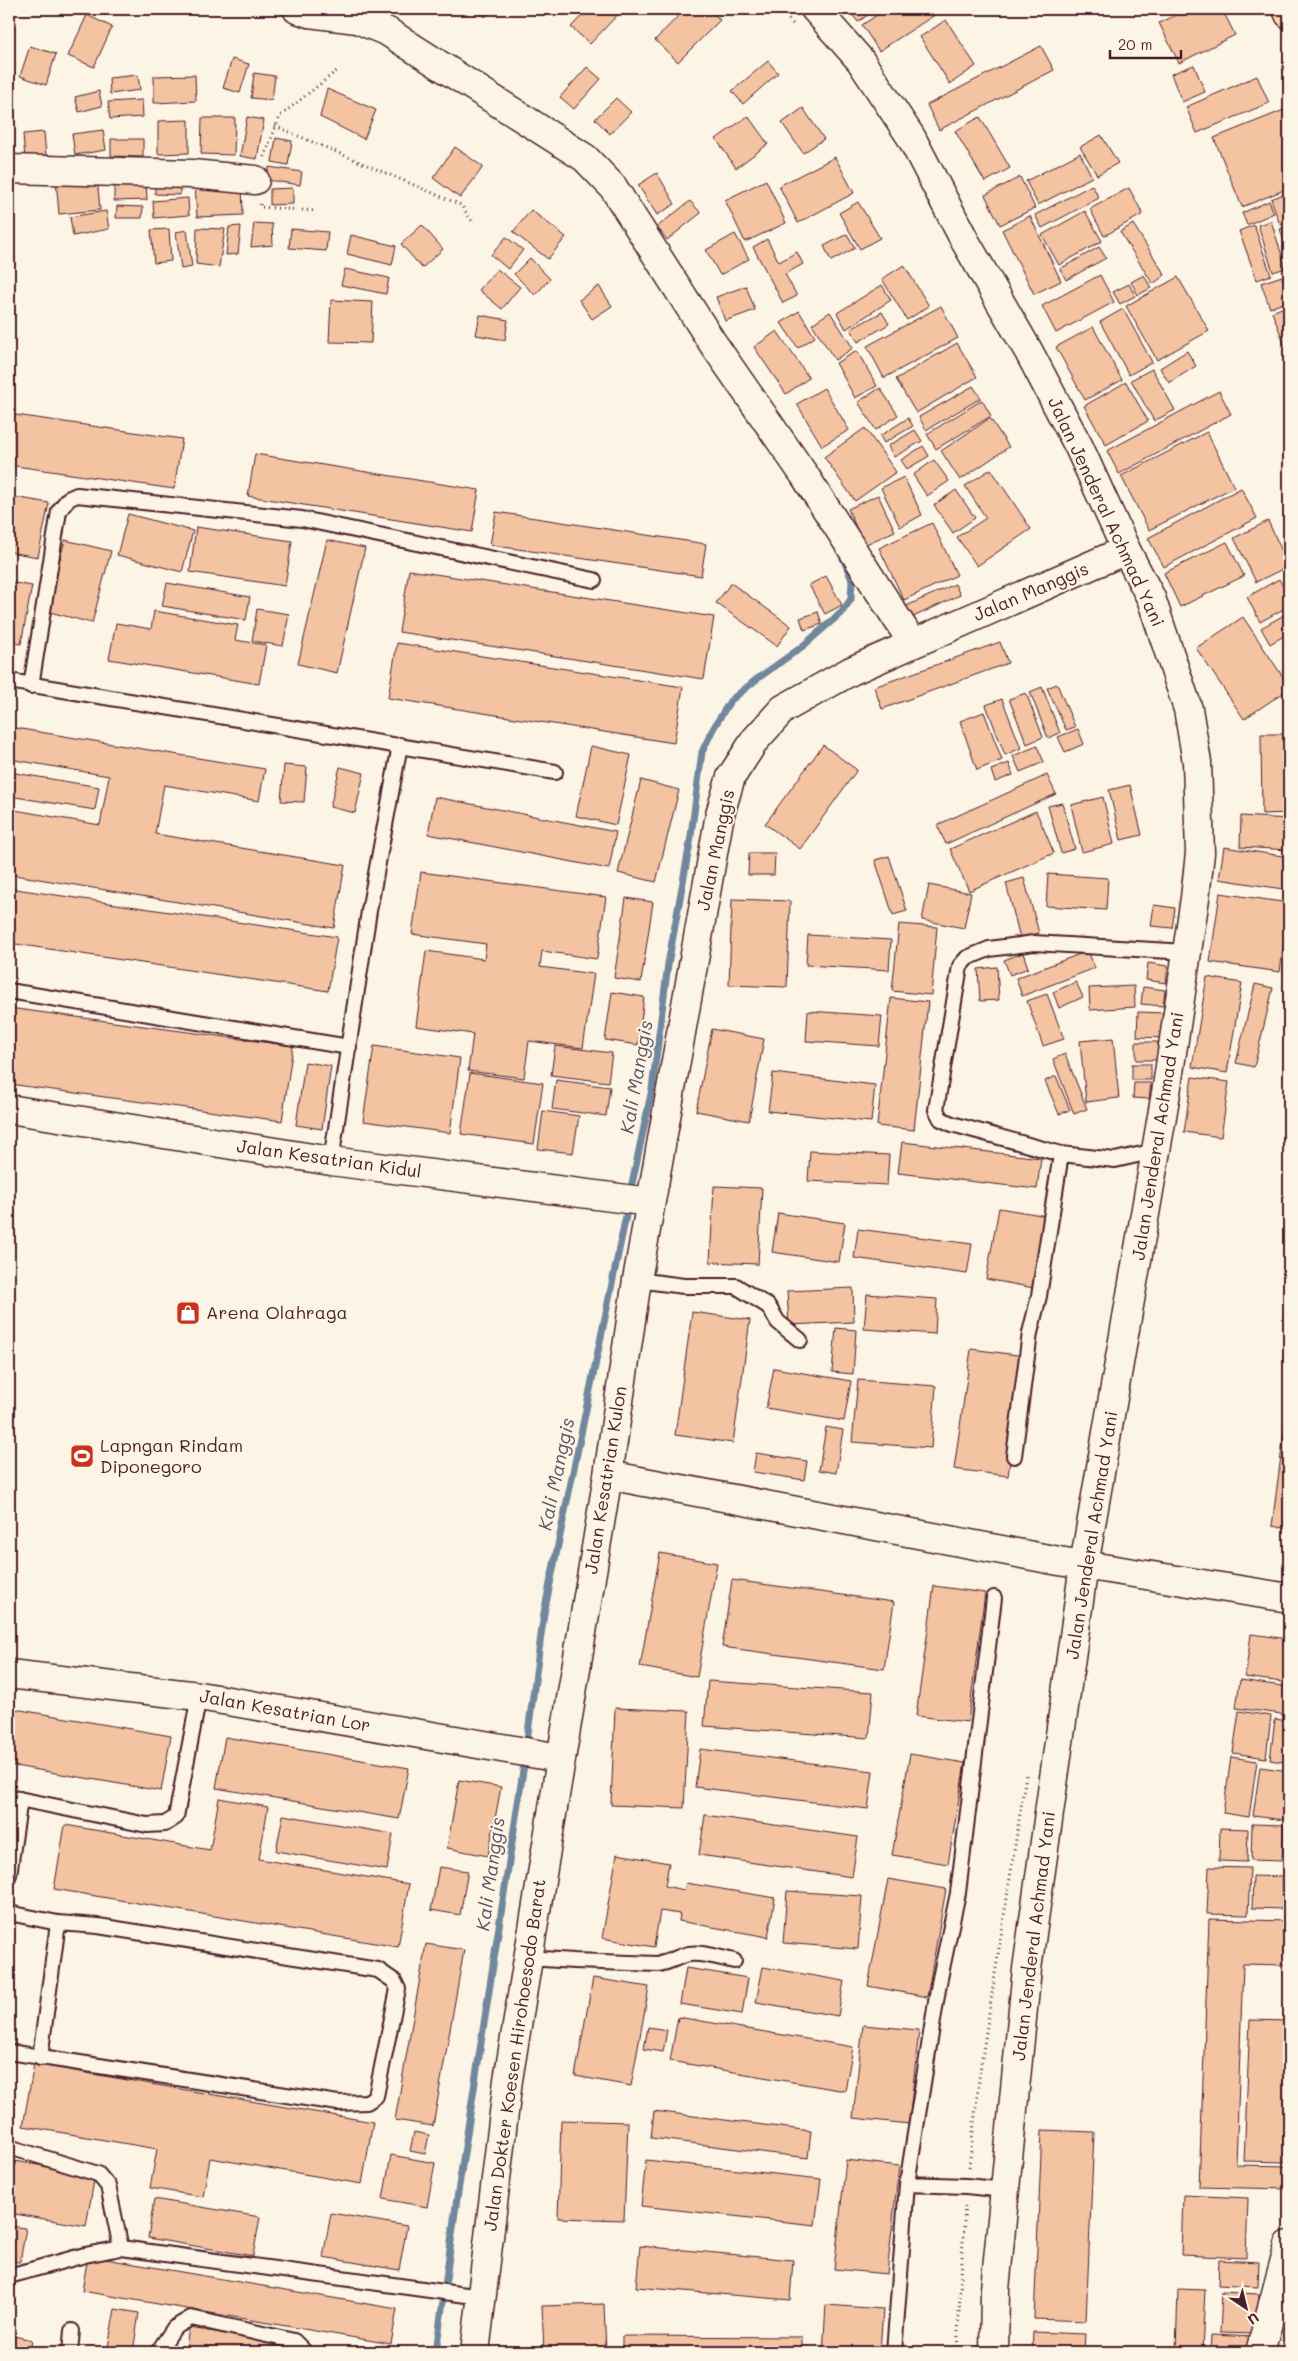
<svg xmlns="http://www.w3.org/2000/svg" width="1298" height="2361" font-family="Mali,sans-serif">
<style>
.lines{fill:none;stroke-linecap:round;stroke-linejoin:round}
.stream{stroke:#70879e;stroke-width:7}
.building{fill:#f3c3a2;stroke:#4a1f2b}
.lane-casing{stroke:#4a1f2b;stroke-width:18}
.street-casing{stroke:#4a1f2b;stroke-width:31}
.secondary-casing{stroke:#4a1f2b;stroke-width:31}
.primary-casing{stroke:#4a1f2b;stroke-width:31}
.path{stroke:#4a1f2b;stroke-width:3;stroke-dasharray:1 4;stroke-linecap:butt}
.lane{stroke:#fcf5e5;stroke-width:14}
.street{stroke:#fcf5e5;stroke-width:28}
.secondary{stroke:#fcf5e5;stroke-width:28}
.primary{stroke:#fddcac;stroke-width:28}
.labels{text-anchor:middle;stroke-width:4;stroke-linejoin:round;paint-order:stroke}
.street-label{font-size:18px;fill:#4a1f2b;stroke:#fcf5e5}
.poi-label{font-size:18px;fill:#4a1f2b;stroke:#fcf5e5;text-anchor:start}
.water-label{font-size:19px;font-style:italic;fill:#5d5365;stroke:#fcf5e5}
</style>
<rect width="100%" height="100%" fill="#fcf5e5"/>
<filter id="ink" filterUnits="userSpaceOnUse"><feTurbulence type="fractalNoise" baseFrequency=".02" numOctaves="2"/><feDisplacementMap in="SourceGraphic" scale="10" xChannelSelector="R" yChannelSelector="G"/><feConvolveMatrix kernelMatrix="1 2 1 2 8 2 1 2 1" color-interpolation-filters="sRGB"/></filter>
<g filter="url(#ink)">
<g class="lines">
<path class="stream" d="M630,1193L652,1089L668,964L690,843L702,752L713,729L730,701L757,679L803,646L842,612L851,599L852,580L843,558
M526,1748L544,1613L628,1206
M436,2352L456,2205L525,1758"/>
</g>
<path class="building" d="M476,9H493L485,17Z
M588,9H623L590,44L571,27Z
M685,9H709L720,20L678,62L655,40Z
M848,9H876L858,22Z
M886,9H944L879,51L862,25Z
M1189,9H1222L1235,35L1179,63L1159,23Z
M87,15L112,27L94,67L68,56Z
M946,20L976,66L950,84L920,37Z
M30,46L56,54L46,85L20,76Z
M1041,46L1054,70L939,130L927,105Z
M232,59L249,64L240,93L223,88Z
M768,61L778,73L743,104L732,91Z
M1194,65L1205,92L1182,102L1171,74Z
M587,67L601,79L574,109L560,97Z
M254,73L275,76L272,100L251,98Z
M138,75L140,90L110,94L109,78Z
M195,75L196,101L154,103V76Z
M1257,76L1269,103L1197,133L1186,107Z
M327,89L376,110L364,139L320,117Z
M99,91L102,106L79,112L75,97Z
M616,98L631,112L610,134L595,119Z
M142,100L143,117L110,119L108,102Z
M803,108L824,139L803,153L782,123Z
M1289,108V188L1242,207L1214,138Z
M748,116L768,144L736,168L716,139Z
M247,117L264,120L257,159L240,156Z
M980,117L1010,168L985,182L955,131Z
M202,118H235L234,155L201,154Z
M189,120V153L158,154V121Z
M103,130L106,150L75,155L72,134Z
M44,132L46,156L25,158L23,134Z
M1101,135L1118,163L1097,175L1080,147Z
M276,138L292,141L288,165L272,162Z
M111,139H143V157L111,156Z
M455,147L483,167L460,198L433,178Z
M1080,153L1092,177L1038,205L1026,181Z
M835,157L854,193L798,223L779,186Z
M269,167L302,172L300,185L267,180Z
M657,173L675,204L657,215L638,185Z
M9,174H13L14,193H9Z
M97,176L100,210L59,214L56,180Z
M155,177H180V195L155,194Z
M1020,177L1035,208L1000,225L985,195Z
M766,180L786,223L745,242L725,200Z
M146,181L147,200L114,201V182Z
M242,183L243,215L197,217L195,185Z
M1092,185L1099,198L1042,228L1035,215Z
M293,188V204L270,205V189Z
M1129,188L1143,214L1104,236L1090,209Z
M1284,194L1289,208V222L1280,225L1271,199Z
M188,198L189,215L154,218L153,201Z
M690,201L701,213L667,240L657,227Z
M1269,201L1274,213L1247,225L1242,213Z
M858,202L880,238L860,249L839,213Z
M117,206L143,207L142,218H116Z
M531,210L566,237L548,259L513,232Z
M106,211L109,229L73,236L70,217Z
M1085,211L1102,241L1059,265L1042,235Z
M1030,216L1061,281L1034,294L1002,230Z
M1271,221L1286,268L1273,272L1258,225Z
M254,223L272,224L273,245L251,247Z
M1133,224L1165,275L1153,284L1120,232Z
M422,225L443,249L422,268L401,244Z
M1254,225L1271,275L1257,280L1239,231Z
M241,226L238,254L226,255L229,227Z
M1289,226V249L1287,250L1280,229Z
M197,228L225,229L219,267L196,264Z
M169,229L171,261L154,263L151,230Z
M291,229L328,232L326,251L289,248Z
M187,230L192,267L181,269L176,232Z
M735,234L749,259L720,275L706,250Z
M847,234L855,248L831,261L824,246Z
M351,235L396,246L392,265L347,254Z
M506,237L523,250L508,269L491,255Z
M767,239L779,262L797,252L803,264L785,274L797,296L783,303L753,247Z
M1099,247L1106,258L1066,280L1060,269Z
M530,258L550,279L535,295L514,274Z
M904,265L929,306L907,320L882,279Z
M345,269L389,278L386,294L341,285Z
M497,269L520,287L502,309L479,290Z
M1100,275L1114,302L1056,333L1042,306Z
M1144,275L1151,288L1138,295L1131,282Z
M1282,276L1289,301L1270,308L1261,283Z
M1178,277L1209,331L1157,360L1126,306Z
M1129,284L1135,296L1120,304L1113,292Z
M882,285L891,300L846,329L837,313Z
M599,286L612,306L592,319L579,300Z
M746,286L755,310L725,321L716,297Z
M331,300L373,302L371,343L329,342Z
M1289,305V356L1272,312Z
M941,306L958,338L884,378L867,346Z
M1123,309L1152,362L1129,375L1100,322Z
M799,311L815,337L798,348L781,323Z
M830,312L853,348L835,360L812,324Z
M882,312L889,324L858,342L851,329Z
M480,315L508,320L505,340L476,335Z
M1093,327L1122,380L1085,400L1056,347Z
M777,331L809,378L786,394L754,347Z
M957,343L977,377L916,413L896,379Z
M857,351L877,386L855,398L836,363Z
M1187,351L1196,366L1169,383L1160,368Z
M1152,369L1175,410L1154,421L1131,380Z
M1126,382L1148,421L1106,445L1084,406Z
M973,386L981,398L926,430L919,417Z
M824,388L849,430L822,446L797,404Z
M880,388L898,415L876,430L858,402Z
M1219,391L1231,414L1119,474L1107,451Z
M982,400L991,416L936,449L927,434Z
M9,414L182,439L174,489L9,465Z
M908,418L913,426L884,443L880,436Z
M990,418L1009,447L960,480L941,451Z
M865,428L896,472L855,501L824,457Z
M915,430L922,441L894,457L888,446Z
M1207,432L1234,487L1149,530L1121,476Z
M923,446L929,456L907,469L901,460Z
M255,454L479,490L472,532L248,496Z
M934,460L949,481L927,496L913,475Z
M991,469L1031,529L977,566L957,537L986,518L965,486Z
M904,477L922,515L900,527L881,488Z
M1241,488L1257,518L1164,567L1148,538Z
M956,490L975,518L953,533L934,505Z
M878,495L895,531L864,545L848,509Z
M9,496L49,503L38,557L9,552Z
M496,512L706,544L701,576L490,545Z
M128,514L193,531L182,572L117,555Z
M1268,521L1289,566L1256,582L1234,538Z
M932,523L957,575L904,600L879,548Z
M196,527L292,541L285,586L190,572Z
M65,540L111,551L92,623L46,611Z
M327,540L365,548L337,673L298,664Z
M1227,542L1244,576L1180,607L1164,573Z
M409,570L714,617L704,679L399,632Z
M826,576L842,605L825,614L809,585Z
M1279,579L1289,598V606L1260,622L1247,597Z
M9,582L32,586L21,644L9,642Z
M167,583L250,597L246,620L162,606Z
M731,583L791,626L777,646L716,603Z
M955,584L960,595L909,619L904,607Z
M257,609L289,614L283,646L252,641Z
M154,611L238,625L235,640L266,645L259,684L109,659L116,623L151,629Z
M818,612L822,624L804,630L800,618Z
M1286,614L1289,619V633L1270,644L1261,628Z
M1243,617L1289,686V689L1244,719L1196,648Z
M1000,642L1008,663L882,709L874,687Z
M397,643L683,687L674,743L388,698Z
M1057,684L1075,727L1066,730L1047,688Z
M1042,687L1060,733L1048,738L1030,692Z
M1026,693L1043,737L1027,744L1009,699Z
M1002,699L1021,748L1005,755L986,705Z
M984,712L1002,760L977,770L960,721Z
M9,727L265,769L259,801L164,785L155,834L345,865L334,928L9,874V809L100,825L109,776L9,759Z
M1078,729L1084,744L1065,752L1058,737Z
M1261,734H1289V813L1262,814Z
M823,745L857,770L800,849L765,824Z
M591,746L631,755L616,825L576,816Z
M1037,746L1044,762L1020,772L1013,756Z
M1009,763L1013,775L995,782L991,770Z
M284,765L307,767L304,802L281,801Z
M340,767L364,773L355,813L330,807Z
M9,772L99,787L95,810L9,796Z
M1047,775L1056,794L946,844L937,825Z
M641,780L679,790L656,882L618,873Z
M1130,785L1142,835L1121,840L1109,790Z
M435,797L616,832L609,869L428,834Z
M1103,797L1114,844L1082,852L1071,805Z
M1062,803L1075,849L1061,853L1048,806Z
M1036,811L1054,853L969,891L950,849Z
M1241,816L1289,819V850L1240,847Z
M1224,847L1289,857V890L1219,879Z
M749,853H775L774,875H748Z
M889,856L907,911L893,915L875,860Z
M421,872L606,897L597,959L542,951L540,967L594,974L583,1048L529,1041L524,1078L468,1071L473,1034L416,1026L426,951L484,959L486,944L412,934Z
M1048,874L1108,878L1106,910L1046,906Z
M1024,878L1039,933L1020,938L1006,883Z
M929,885L971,893L964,928L922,920Z
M9,888L337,937L328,991L9,943Z
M1220,893L1289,903L1280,972L1210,962Z
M626,898L653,902L641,982L614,978Z
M732,899L790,901L787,987L729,985Z
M1154,905L1175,908L1172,928L1151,926Z
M899,924L937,927L931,995L892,991Z
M808,935L891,940L889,970L806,965Z
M1088,951L1095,968L1022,996L1016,978Z
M1023,953L1028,968L1010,975L1004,960Z
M1148,963L1168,966L1166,983L1146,980Z
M997,967L999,1000L980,1001L978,969Z
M1207,977L1242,983L1227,1073L1192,1067Z
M1076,982L1083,997L1059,1008L1053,992Z
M1255,984L1273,988L1254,1067L1236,1063Z
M1134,986L1135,1007L1090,1010L1089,988Z
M1143,987L1165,990L1163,1006L1141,1004Z
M612,992L644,997L638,1045L605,1040Z
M1047,994L1064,1039L1043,1046L1027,1001Z
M891,998L928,1002L914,1130L877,1126Z
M9,1008L293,1046L282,1121L9,1084Z
M808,1011L882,1016L879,1046L806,1041Z
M1138,1012L1166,1013L1165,1038L1137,1037Z
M712,1029L764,1039L749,1121L696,1111Z
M1113,1038L1119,1098L1086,1102L1080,1041Z
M1136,1042H1158V1060H1136Z
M374,1046L460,1058L450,1133L363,1121Z
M555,1046L612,1053L608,1082L551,1075Z
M1065,1054L1087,1109L1074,1114L1053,1059Z
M305,1062L331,1066L322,1129L296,1125Z
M1132,1064H1151V1080H1132Z
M470,1073L543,1083L534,1144L461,1134Z
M773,1073L875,1085L871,1122L768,1111Z
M1056,1076L1070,1110L1059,1114L1045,1081Z
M1192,1077L1229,1082L1221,1137L1184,1132Z
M556,1080L610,1087L606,1116L552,1109Z
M1134,1083H1151L1149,1099L1133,1098Z
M543,1111L579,1116L573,1153L538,1149Z
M902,1142L1041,1158L1037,1189L898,1173Z
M810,1151L889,1155L887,1185L808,1181Z
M714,1186L762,1188L758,1264L710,1262Z
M999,1208L1047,1216L1034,1288L986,1279Z
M778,1213L845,1223L839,1262L772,1252Z
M858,1229L972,1244L967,1274L854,1258Z
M853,1288L854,1322L789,1325L787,1291Z
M867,1294L937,1299L935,1334L864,1329Z
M692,1312L750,1320L733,1443L675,1435Z
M836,1328L856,1330L853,1374L832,1372Z
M971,1349L1025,1356L1008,1476L954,1469Z
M774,1368L851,1381L844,1421L766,1408Z
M858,1380L936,1386L931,1448L852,1442Z
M1289,1393V1529L1272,1526Z
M826,1427L843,1430L836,1473L819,1470Z
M756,1453L807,1461L804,1480L753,1472Z
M660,1553L717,1563L697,1677L640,1667Z
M732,1580L894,1602L884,1669L722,1647Z
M934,1586L985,1593L968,1722L916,1716Z
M1251,1634L1289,1639V1683L1245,1677Z
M1240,1680L1289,1687V1715L1236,1708Z
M708,1681L873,1692L869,1738L704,1726Z
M9,1708L171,1736L161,1791L9,1765Z
M615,1708L689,1711L684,1808L611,1805Z
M1239,1711L1271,1716L1266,1758L1233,1753Z
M1275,1719L1289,1721V1763L1270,1760Z
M225,1737L409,1768L399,1819L216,1788Z
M700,1749L873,1771L868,1809L695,1787Z
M910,1754L965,1763L948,1864L892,1855Z
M1231,1757L1257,1761L1249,1817L1223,1813Z
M1260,1767L1289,1771L1284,1820L1253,1816Z
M459,1780L501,1787L488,1856L447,1848Z
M219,1798L268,1807L259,1859L409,1884L398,1947L54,1889L65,1825L210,1850Z
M283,1815L393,1834L387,1870L276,1851Z
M705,1815L858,1837L852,1877L699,1855Z
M1252,1824L1284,1825L1282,1861L1251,1860Z
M1220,1828L1248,1829L1247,1862L1219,1861Z
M617,1854L669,1863L665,1886L684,1890L686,1883L775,1898L768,1937L679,1921L680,1914L660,1911L654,1947L602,1938Z
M439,1867L468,1871L460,1915L431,1910Z
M1209,1867L1250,1868L1248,1915L1207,1914Z
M1253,1876L1283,1877L1282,1909L1252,1908Z
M888,1879L946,1889L927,1997L868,1986Z
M787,1891L862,1896L858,1949L783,1943Z
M1209,1919L1288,1921L1286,1965L1243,1964L1236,2165L1289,2166V2189L1199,2187Z
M426,1944L464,1950L433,2126L395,2120Z
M763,1967L844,1981L838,2016L756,2002Z
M686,1968L748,1978L742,2014L680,2004Z
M593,1978L649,1987L631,2086L575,2076Z
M9,1985H12L9,2008Z
M678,2017L853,2047L845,2091L670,2061Z
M1250,2020L1289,2021L1285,2162L1244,2161Z
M863,2025L919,2030L909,2124L853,2118Z
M648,2027L667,2030L663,2052L644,2049Z
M34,2064L373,2122L362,2184L210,2158L203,2197L150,2188L157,2149L23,2126Z
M654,2111L811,2131L808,2158L651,2138Z
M561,2120L628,2122L624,2220L558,2218Z
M1042,2130L1094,2132L1086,2321L1034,2319Z
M414,2132L429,2135L425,2154L410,2151Z
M391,2155L435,2163L427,2207L383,2199Z
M9,2160L95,2175L86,2226L9,2213Z
M646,2160L821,2179L815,2225L641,2206Z
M846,2160L899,2166L887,2274L834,2269Z
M1183,2195L1248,2198L1246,2258L1181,2255Z
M154,2199L260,2217L253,2256L148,2238Z
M331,2213L407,2226L399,2270L323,2257Z
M9,2226L26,2228L20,2262L9,2261Z
M640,2246L793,2260L790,2300L636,2287Z
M88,2256L397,2309L391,2344L82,2291Z
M1219,2260L1259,2262L1258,2287L1218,2285Z
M1178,2289L1205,2290L1202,2352H1176Z
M1222,2292L1259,2294L1257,2334L1220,2333Z
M604,2304L606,2352H544L542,2306Z
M826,2305L883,2309L880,2352H823Z
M115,2309L139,2313L133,2352H107Z
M189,2328L280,2342L279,2352H185Z
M1033,2332L1085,2334L1084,2352H1032Z
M9,2335L32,2340L30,2352H9Z
M1211,2335L1256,2337L1255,2352H1210Z
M622,2336L802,2337V2352H622Z"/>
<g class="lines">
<g class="lane-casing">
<path id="lane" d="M9,681L555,772
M31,686L59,511L68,499L77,495L302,519L594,580
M9,991L349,1047
M1155,1151L1115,1160L1061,1154L952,1124L941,1119L936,1110L960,966L967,958L989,949L1034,943L1187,952
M331,1161L369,911L400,745
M637,1280L684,1286H736L768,1306L778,1322L800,1340
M1014,1456L1030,1333L1039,1296L1061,1154
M9,1797L147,1825L165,1824L176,1817L199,1696
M9,1875L20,1799
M9,1913L58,1923L40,2058
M528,1958L574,1961L658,1964C669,1963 678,1956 689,1954C703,1952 720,1958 734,1961
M9,2052L338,2103L367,2102L376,2096L398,1989L394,1981L378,1970L98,1926L58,1923
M9,2147L98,2174L108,2186L121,2248L481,2297
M907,2184L966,2186L1005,2190
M9,2276L85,2255L121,2248
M70,2352L72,2331
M158,2352L174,2328L191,2318L294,2341L305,2352
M894,2352L907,2184L939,1983L958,1893L994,1598"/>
</g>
<g class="street-casing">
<path id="street" d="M297,9L309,13L357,19L388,32L585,158L613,187L712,342L805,476L912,642
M9,169L192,174L255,180
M9,1109L331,1161L650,1202
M608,1475L1059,1561L1289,1598
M9,1674L199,1696L560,1758
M475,2352L508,2080L608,1475L637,1280L720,814L731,777L755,740L783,709L851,671L1126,550
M1260,2352L1289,2245"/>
</g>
<g class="secondary-casing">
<path id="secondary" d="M815,9L860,60L911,137L965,241L1029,352L1079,447L1126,550L1151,598L1188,709L1197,762L1200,853L1195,898L1166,1093L1084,1565L1027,1969L995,2289L994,2352"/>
</g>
<g class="primary-casing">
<path id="primary" d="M1287,9L1289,14"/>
</g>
<path class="path" d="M778,9L793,24
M275,126L461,205L474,224
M264,157L280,116L339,69
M260,204V207L316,211
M969,2167L980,2071L1026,1775
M957,2352L965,2203"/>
<use href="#lane" class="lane"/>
<use href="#street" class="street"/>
<use href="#secondary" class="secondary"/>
<use href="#primary" class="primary"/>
</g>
</g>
<defs>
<g id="shop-square" transform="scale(1.25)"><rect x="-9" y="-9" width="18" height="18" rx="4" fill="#c8321e" stroke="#fcf5e5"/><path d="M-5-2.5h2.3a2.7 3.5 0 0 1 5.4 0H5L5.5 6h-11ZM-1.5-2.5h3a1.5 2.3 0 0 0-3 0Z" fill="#fff"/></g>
<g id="stadium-square" transform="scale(1.25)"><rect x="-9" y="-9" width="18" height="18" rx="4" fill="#c8321e" stroke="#fcf5e5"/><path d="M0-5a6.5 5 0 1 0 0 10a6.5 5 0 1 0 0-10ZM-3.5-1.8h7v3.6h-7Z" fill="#fff"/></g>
</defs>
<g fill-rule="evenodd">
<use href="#shop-square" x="188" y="1313"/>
<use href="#stadium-square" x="82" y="1456"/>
</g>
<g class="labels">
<g class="street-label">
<text transform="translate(1106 512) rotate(65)" y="6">Jalan Jenderal Achmad Yani</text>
<text transform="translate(1031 592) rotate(-23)" y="6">Jalan Manggis</text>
<text transform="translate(716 850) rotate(-78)" y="6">Jalan Manggis</text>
<text transform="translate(1158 1136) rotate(-81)" y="6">Jalan Jenderal Achmad Yani</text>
<text transform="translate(329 1159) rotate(8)" y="6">Jalan Kesatrian Kidul</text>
<text transform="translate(606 1480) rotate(-81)" y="6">Jalan Kesatrian Kulon</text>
<text transform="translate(1092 1535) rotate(-81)" y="6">Jalan Jenderal Achmad Yani</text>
<text transform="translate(285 1711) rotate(10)" y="6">Jalan Kesatrian Lor</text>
<text transform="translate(1034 1936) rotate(-83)" y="6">Jalan Jenderal Achmad Yani</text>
<text transform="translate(515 2055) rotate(-82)" y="6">Jalan Dokter Koesen Hirohoesodo Barat</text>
</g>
<g class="poi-label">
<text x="206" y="1319">Arena Olahraga</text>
<text x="100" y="1452">Lapngan Rindam<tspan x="100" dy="21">Diponegoro</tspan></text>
</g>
<g class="water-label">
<text transform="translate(636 1077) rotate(-80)" y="7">Kali Manggis</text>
<text transform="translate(556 1474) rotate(-78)" y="7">Kali Manggis</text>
<text transform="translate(490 1874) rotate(-82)" y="7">Kali Manggis</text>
</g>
</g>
<rect width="1298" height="2361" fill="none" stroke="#fcf5e5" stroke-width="30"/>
<rect x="15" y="15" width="1268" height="2331" fill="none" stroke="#4a1f2b" stroke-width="2" filter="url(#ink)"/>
<g transform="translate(1246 2308) rotate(145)" stroke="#fcf5e5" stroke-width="4" paint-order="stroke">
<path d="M0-4L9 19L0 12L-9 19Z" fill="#4a1f2b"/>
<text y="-8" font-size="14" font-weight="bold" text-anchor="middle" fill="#4a1f2b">U</text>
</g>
<path d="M1110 50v8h71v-8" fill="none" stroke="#4a1f2b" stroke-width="2.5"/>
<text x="1118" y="50" font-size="15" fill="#4a1f2b" stroke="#fcf5e5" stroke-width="4" paint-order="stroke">20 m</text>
</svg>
